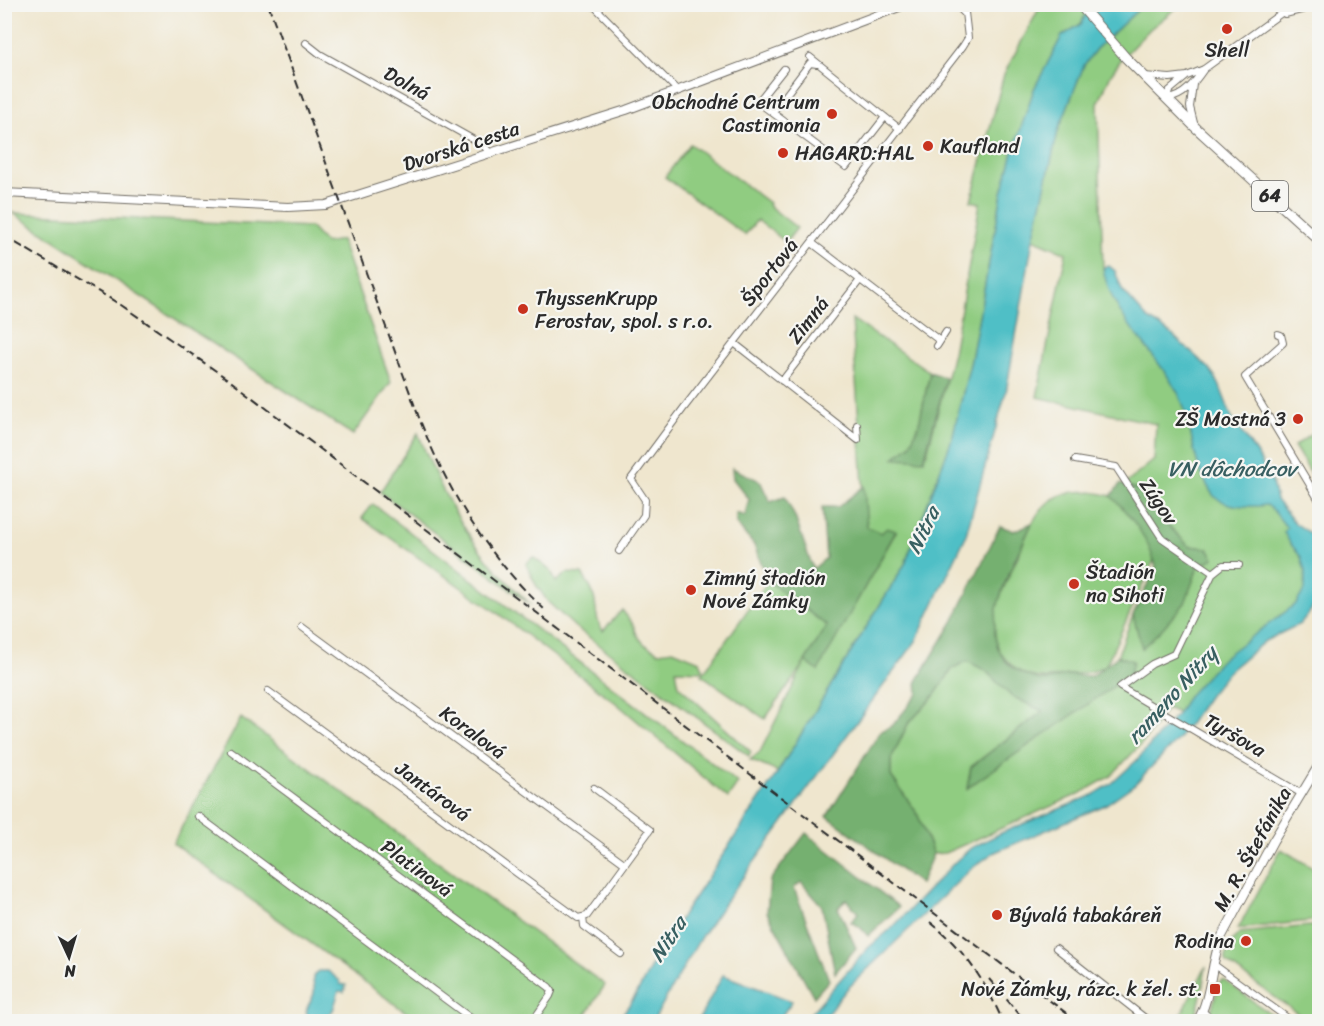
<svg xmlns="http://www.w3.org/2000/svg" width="1324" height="1026" font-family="Sriracha,sans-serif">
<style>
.green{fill:#90cc81;stroke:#5e7c56;stroke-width:1.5}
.forest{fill:#74b06f;stroke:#506e4d;stroke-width:1.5}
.water{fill:#50bfc6;stroke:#3e7578;stroke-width:1.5}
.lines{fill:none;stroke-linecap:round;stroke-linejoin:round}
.street-casing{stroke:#706c64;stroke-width:8}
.secondary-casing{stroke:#706c64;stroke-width:10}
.primary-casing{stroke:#706c64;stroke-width:11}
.street{stroke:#fff;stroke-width:6}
.secondary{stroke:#fff;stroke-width:8}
.primary{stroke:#fff;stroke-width:9}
.rail{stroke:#2b2b2b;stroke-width:2;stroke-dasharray:9 4.5;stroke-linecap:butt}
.poi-dot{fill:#c8321e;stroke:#f6f6f2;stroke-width:2}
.labels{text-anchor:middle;stroke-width:4.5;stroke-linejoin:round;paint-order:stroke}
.shield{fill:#f6f6f2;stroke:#686867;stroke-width:1.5}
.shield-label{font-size:18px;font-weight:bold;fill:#2b2b2b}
.poi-label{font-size:20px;fill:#2b2b2b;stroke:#f6f6f2;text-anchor:start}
.street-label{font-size:20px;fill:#2b2b2b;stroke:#f6f6f2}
.water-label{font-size:21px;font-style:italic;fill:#385f61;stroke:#f6f6f2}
</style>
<rect width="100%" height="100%" fill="#f6f6f2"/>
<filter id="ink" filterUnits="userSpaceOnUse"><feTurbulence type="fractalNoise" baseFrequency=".0167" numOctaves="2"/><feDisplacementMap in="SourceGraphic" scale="12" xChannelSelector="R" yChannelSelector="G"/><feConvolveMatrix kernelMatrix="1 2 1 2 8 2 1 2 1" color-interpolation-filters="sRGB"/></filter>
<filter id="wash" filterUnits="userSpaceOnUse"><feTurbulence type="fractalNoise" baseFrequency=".008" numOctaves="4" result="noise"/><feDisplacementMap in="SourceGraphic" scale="24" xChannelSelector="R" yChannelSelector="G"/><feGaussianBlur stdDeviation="1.35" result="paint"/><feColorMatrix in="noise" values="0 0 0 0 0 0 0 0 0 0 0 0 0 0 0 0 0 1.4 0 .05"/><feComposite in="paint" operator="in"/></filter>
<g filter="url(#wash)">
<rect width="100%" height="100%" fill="#efe6ce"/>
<path class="green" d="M1041,5H1090L1081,24L1062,36L1034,89L1002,193L971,360L952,439L905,564L778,772L750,760L760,752L805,662L765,719L702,675L768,581L828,626L805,661L818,670L896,532L882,534L867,527L865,515L852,319L930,372L919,424L910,445L895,458L927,453L953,353L980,203L971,201L1004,74Z
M1143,5H1180L1150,29L1123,57L1111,74L1098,104L1103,268L1192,407L1298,539L1311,575L1309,595L1228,664L1187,717L1167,708L1145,740L1111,776L1079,794L945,853L933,854L917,813L891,776V759L908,724L934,696L953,668L967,661L985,670L1011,696L1043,711L971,767L968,788L1112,670L1133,615L1156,567L1154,560L1106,665C1087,676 1082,672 1062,676C1046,680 1029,679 1015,668C975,638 1002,592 1018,556C1026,537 1034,511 1053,499C1071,488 1092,491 1111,496L1154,460L1156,424L1037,397L1066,253L1033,239L1058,131L1084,65L1096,49Z
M690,144L769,203L768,205L797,228L786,242L757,220L745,235L665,177Z
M13,213L310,227L325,243L341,240L391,382L353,435Z
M1319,430V487L1294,446Z
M418,433C437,482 458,525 492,565C504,579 518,592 531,605L380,492Z
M373,504L738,783L728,798L616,703L492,609L362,518Z
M533,557L551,571L556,582L567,573L582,574C587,581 592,588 594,597C597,609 595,620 603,631L622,610L633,624L637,635L644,644L659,652L673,650L700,661L704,671L676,670L679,686L751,752L749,756L575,627L548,602L536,585L526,564Z
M241,718L605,985L582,1021H418L173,843Z
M1281,849L1313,868L1318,874L1319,920L1238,929Z
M1319,925V1021H1308L1226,962C1225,951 1231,940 1240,933Z
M1206,966C1203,984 1201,1005 1192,1021H1179L1182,1013Z
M1224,980L1280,1021H1219L1211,1011L1220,981Z"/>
<path class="forest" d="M930,372L946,378L924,460L894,458L910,445L919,424Z
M732,468L760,481L770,502L785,497L795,517L813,569L826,558L822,507H838L864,486L867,527L881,533L887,528L896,531L818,671L805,661L827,626L768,581L754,545L736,524V513L745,516L749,499L733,479Z
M1120,484L1132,487L1148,495L1171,528L1189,546L1208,548L1214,558L1198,567L1185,603L1161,630L1142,648L1133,615L1156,567C1149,539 1132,517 1111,496Z
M1032,523C1016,561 970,633 1012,667C1021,673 1035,680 1046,680C1054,679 1061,676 1069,675C1077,675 1085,676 1092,676L1118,656L1133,661L1130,675L967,788L971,767L1043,711L1011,696L985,670L967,661L953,668L934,696L908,724L891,759V776L917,813L933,854L920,884L827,816L880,732L893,725L918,694L917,681L953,622L1000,526L1014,531Z
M806,833L899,907L868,936L860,927L851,922L858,913L846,899L838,908L856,948L835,973L822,906L801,882L794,888L829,980L814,997L767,912L770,880Z"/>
<path class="water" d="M1090,5H1143L1096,49L1084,65L1058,131L1033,239L1006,392L965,538L916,641L725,902L701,937L653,1021L617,1022L636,995L662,946L778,772L905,564L952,439L971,360L1002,193L1013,152L1034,89L1062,36L1081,24Z
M1109,266L1115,271L1122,290L1147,318L1169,332L1210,369L1219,384L1232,418L1258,456L1272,482L1276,500L1295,523L1314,536L1319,547V600L1300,624L1265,641L1228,672L1210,694L1180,737L1135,784L1105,805L993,853L971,869L846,990L822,1021L803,1022L868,948L893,927L956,861L971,848L1001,833L1093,795L1111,784L1137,760L1178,713L1188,696L1224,657L1296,604L1305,589V571L1301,557L1290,543L1284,532L1287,528L1273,510L1267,505C1251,507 1227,508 1214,496C1211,493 1209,488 1207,485C1190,456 1193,422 1178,393C1155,349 1111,318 1103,268Z
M318,971H328L340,981V984L346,985L344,992L339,991L333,1010L323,1021C294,1016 311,1006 314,993C316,984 308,978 318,971Z
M723,975L792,1001L778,1021H698Z"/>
</g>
<g filter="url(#ink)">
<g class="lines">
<g class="street-casing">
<path id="street" d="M592,4L678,91
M955,4L964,13
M1285,14L1317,6
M306,43L320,54L483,145L491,154
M810,57L900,129
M784,69L761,98L762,105L846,167L885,117
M1204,69C1195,82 1184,97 1167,99L1169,91L1187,76L1204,69L1294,4
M1144,76L1170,78L1187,76
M1193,84L1190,107L1195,127
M773,112L810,63L817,64
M812,243L940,341
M1278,334L1281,335L1283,343L1245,377L1320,502
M734,343L858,440L857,425
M937,346L946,332
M782,381L860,280
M1075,460L1116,467L1162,538L1213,573
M619,551L644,515L645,500L631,479L683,409L963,46L968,38L964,4
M1239,565H1223L1213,573L1174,654L1152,664L1120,687L1302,794
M302,627L624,863
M268,691L578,918L587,916L650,830L594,788
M231,751L549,987L552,991L550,996L532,1022
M198,816L476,1022
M583,917L584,926L621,954
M1056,948L1150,1022
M1213,964L1293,1022
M1203,1012L1216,1022"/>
</g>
<g class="secondary-casing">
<path id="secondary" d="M4,193L288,207L326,205L626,110L907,4
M1197,1022C1212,996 1210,965 1221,938L1273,841L1320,763"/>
</g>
<g class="primary-casing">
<path id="primary" d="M1079,4L1126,58L1195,127L1320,241"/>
</g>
<use href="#street" class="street"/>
<use href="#secondary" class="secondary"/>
<use href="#primary" class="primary"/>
<path class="rail" d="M268,4L421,423C451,497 487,555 545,610
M4,236L121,305L229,380L1078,1022
M930,922C964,949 986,982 1003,1022
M989,979L1026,1022"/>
</g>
</g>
<g class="poi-dot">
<circle cx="1227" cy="29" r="6"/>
<circle cx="832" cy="114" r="6"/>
<circle cx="928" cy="146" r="6"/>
<circle cx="783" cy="153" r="6"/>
<circle cx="523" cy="309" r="6"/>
<circle cx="1298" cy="419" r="6"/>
<circle cx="1074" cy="584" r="6"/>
<circle cx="691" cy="590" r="6"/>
<circle cx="997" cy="915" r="6"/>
<circle cx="1246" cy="941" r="6"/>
<rect x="1209" y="983" width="12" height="12" rx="3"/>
</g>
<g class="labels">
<rect class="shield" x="1252" y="181" width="36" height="30" rx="4.5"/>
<g class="shield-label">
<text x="1270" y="202">64</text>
</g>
<g class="poi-label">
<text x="1227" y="57" text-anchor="middle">Shell</text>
<text x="820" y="109" text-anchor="end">Obchodné Centrum<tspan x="820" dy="23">Castimonia</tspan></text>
<text x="940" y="153">Kaufland</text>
<text x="795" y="160">HAGARD:HAL</text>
<text x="535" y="305">ThyssenKrupp<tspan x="535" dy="23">Ferostav, spol. s r.o.</tspan></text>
<text x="1286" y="426" text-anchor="end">ZŠ Mostná 3</text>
<text x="1086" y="579">Štadión<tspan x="1086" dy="23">na Sihoti</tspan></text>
<text x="703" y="585">Zimný štadión<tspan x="703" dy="23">Nové Zámky</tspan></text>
<text x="1009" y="922">Bývalá tabakáreň</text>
<text x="1234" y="948" text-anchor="end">Rodina</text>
<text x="1203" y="996" text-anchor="end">Nové Zámky, rázc. k žel. st.</text>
</g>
<g class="street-label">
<text transform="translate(407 83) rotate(29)" y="7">Dolná</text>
<text transform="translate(461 146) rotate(-18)" y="7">Dvorská cesta</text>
<text transform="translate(769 272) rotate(-52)" y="7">Športová</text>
<text transform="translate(808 320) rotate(-52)" y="7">Zimná</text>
<text transform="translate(1159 501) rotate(56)" y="7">Zúgov</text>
<text transform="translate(473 732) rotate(36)" y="7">Koralová</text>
<text transform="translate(1235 735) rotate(30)" y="7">Tyršova</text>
<text transform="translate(433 791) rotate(36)" y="7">Jantárová</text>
<text transform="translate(1252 849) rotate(-61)" y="7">M. R. Štefánika</text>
<text transform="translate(417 868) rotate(36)" y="7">Platinová</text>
</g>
<g class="water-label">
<text x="1232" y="476">VN dôchodcov</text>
<text transform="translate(923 530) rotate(-64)" y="7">Nitra</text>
<text transform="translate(1172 695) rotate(-48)" y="7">rameno Nitry</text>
<text transform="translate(668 939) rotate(-57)" y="7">Nitra</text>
</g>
</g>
<rect width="1324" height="1026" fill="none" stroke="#f6f6f2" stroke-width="24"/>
<g transform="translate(69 957) rotate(176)" stroke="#f6f6f2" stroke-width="4.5" paint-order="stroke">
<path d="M0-4.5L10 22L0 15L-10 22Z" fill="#2b2b2b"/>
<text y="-9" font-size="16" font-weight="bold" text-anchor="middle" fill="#2b2b2b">N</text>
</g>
</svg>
